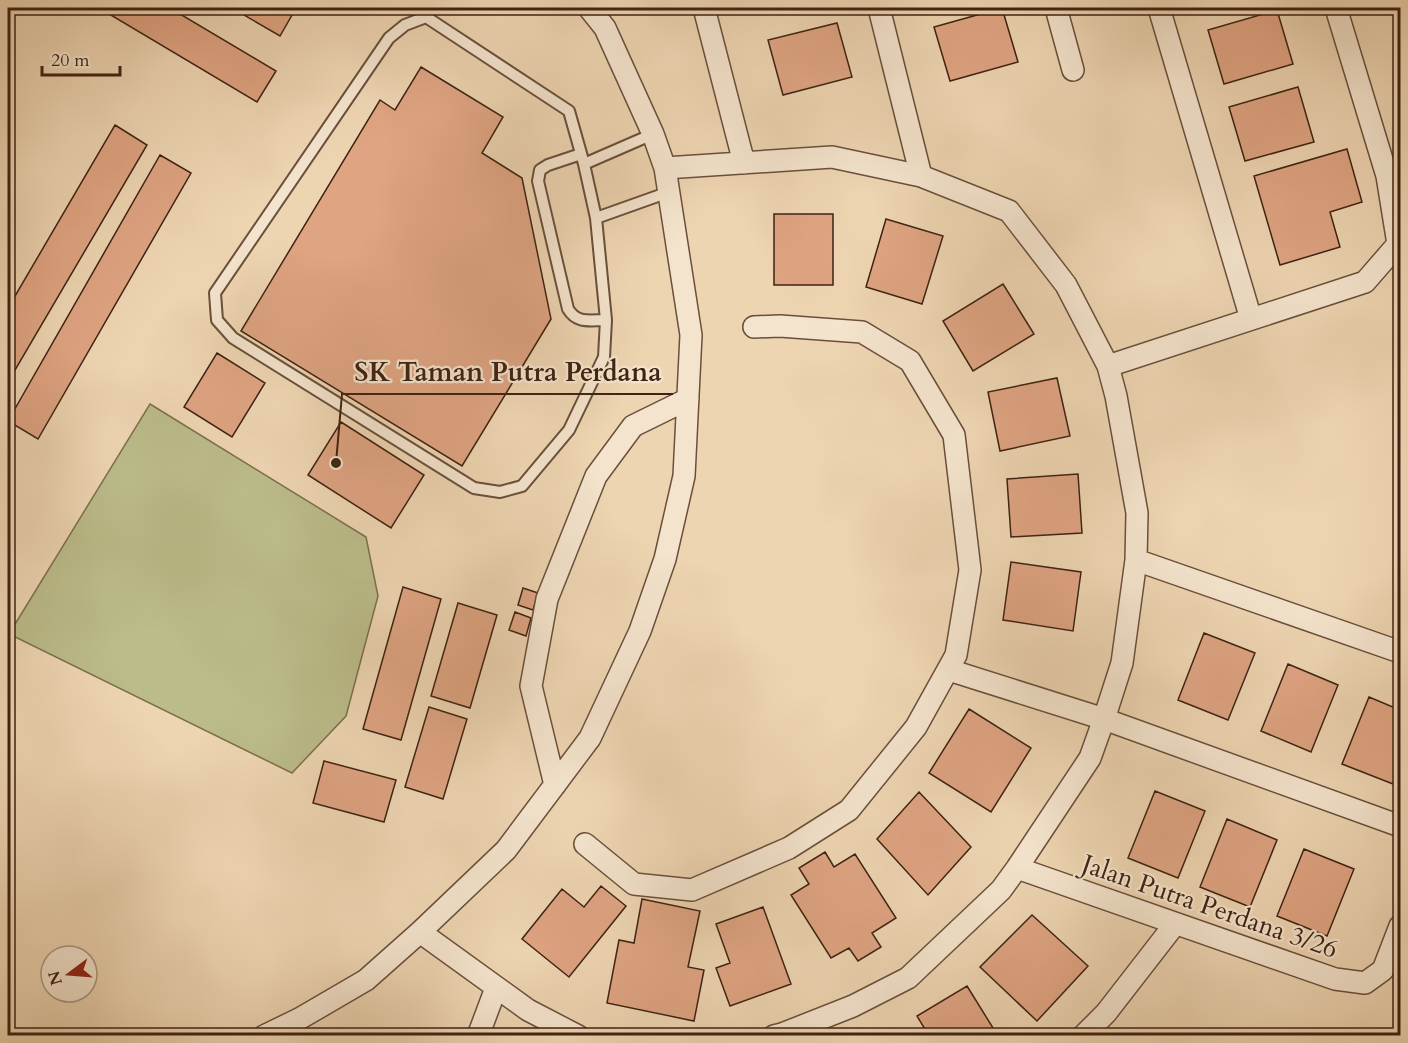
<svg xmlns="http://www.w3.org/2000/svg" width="1408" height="1043" font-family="Cardo,serif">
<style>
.green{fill:#bbbc8a;stroke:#7c6f4e;stroke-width:1.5}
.building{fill:#dfa482;stroke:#3e2213;stroke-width:1.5}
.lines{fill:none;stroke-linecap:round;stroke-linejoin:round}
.lane-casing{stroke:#6a4f3b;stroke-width:14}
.street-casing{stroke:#6a4f3b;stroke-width:24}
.lane{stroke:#f4e4cd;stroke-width:10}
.street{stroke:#f4e4cd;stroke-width:21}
.labels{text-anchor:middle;stroke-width:4.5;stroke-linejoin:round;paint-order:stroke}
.street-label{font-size:26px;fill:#3e2213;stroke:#f4e4cd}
.leader{fill:none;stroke:#3e2213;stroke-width:2}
.callout-dot{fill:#3e2213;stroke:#f4e4cd;stroke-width:2}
.callout-label{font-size:27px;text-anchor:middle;font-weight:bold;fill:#3e2213;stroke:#f4e4cd;stroke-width:4.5;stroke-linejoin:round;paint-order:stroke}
</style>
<rect width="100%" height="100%" fill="#eed5b2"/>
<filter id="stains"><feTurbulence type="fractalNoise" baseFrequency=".00333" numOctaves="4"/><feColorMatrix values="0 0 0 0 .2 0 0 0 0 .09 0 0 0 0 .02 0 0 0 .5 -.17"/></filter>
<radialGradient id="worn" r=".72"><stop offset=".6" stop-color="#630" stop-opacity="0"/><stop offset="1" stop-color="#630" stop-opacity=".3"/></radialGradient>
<path class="green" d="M150,404L366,537L378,596L346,716L292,773L9,634Z"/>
<path class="building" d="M99,8H170L276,71L257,102Z
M232,8H296L280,36Z
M1002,8L1018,62L950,81L934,27Z
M1277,10L1293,64L1224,84L1208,30Z
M837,23L852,77L783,95L768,40Z
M421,67L503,117L482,153L522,178L551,319L462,466L241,331L380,100L395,110Z
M1298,87L1314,142L1245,161L1229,107Z
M115,125L147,145L8,382V308Z
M1347,149L1362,202L1330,212L1340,247L1280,265L1254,176Z
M160,155L191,173L38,439L8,421Z
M774,214H833V285H774Z
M886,219L943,236L922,304L866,287Z
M1003,284L1034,334L973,371L943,321Z
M217,353L265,383L232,437L184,407Z
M1057,378L1070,436L1000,451L988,392Z
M341,422L424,475L391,528L308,475Z
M1078,474L1082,533L1011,537L1007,479Z
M1011,562L1081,572L1073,631L1003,620Z
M403,587L441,599L401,740L363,729Z
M523,588L538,593L533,610L518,605Z
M458,603L497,615L470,708L431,696Z
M515,612L531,618L526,636L509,630Z
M1204,633L1255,653L1228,720L1178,700Z
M1288,664L1338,685L1311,752L1261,731Z
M1369,697L1400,710V764L1393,784L1342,764Z
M429,707L467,719L443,799L405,787Z
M969,709L1031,748L991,812L929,773Z
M324,761L396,780L384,822L313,803Z
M1155,791L1205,811L1178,878L1128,858Z
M919,792L971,847L928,895L877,839Z
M1227,819L1277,840L1250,907L1200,887Z
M1304,849L1354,869L1327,936L1277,916Z
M825,852L834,867L855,854L896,918L872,933L881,947L858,961L849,948L831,958L791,895L809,884L799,868Z
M601,886L626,906L569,977L522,939L562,889L584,907Z
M642,899L700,911L688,967L704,970L694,1021L607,1003L619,940L634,943Z
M763,907L791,984L730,1006L716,968L730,963L716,924Z
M1032,915L1088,966L1037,1021L980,967Z
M967,986L998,1036H929L917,1016Z"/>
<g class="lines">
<g class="lane-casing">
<path id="lane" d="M426,17L569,111L584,164L596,218L606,320L604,357L569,430L522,486L500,492L474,488L233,338L217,320L215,293L389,38L405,25Z
M581,154L548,165L540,170L538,181L568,309C577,324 590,320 606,320
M584,164L653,134
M596,218L669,192"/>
</g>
<g class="street-casing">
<path id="street" d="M704,8L744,163
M879,8L921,176
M1056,8L1073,70
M1159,8L1251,319
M665,168L832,157L921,176L1009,211L1066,285L1108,366L1116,396L1137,513L1136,560L1122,663L1104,719L1090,758L1017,868L1001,890L908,978L853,1006L782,1034L774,1036
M1108,366L1365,282L1398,244L1387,176L1336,8
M1136,560L1400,652
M949,670L1104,719L1400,826
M555,785L531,686L547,599L596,476L633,426L688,399
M585,844L634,884L692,890L789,848L849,810L916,727L956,655L970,570L954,435L910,361L862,332L780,326L754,327
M1017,868L1335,979L1365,983L1383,970L1400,926
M420,932L528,1010L578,1036
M264,1036L299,1019L366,980L420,932L506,850L590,738L640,631L665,559L684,476L691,335L665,168L653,134L605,28L589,8
M478,1036L496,988
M1083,1036L1106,1013L1175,924"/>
</g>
<use href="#lane" class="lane"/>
<use href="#street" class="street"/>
</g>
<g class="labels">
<g class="street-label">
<text transform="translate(1210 906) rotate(19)" y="9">Jalan Putra Perdana 3/26</text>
</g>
</g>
<path class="leader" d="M336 463L342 394H673"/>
<circle class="callout-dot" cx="336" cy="463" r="6"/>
<g class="callout-label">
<text x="508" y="381">SK Taman Putra Perdana</text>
</g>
<rect width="1408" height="1043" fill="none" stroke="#eed5b2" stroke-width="30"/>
<rect x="9" y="9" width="1390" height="1025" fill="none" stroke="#3e2213" stroke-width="3"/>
<rect x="15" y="15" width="1378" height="1013" fill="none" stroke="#3e2213" stroke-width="1.5"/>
<g transform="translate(69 974) rotate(254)"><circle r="28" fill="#f4e4cd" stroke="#ab9683" stroke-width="1.5"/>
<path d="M0-4.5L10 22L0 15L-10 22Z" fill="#8f2418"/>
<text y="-9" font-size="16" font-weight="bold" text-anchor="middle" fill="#3e2213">N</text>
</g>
<path d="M42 66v9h78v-9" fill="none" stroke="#3e2213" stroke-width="3"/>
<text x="51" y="66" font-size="18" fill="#3e2213" stroke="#f4e4cd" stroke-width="4.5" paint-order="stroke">20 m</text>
<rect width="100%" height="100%" filter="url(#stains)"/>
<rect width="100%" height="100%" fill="url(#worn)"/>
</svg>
